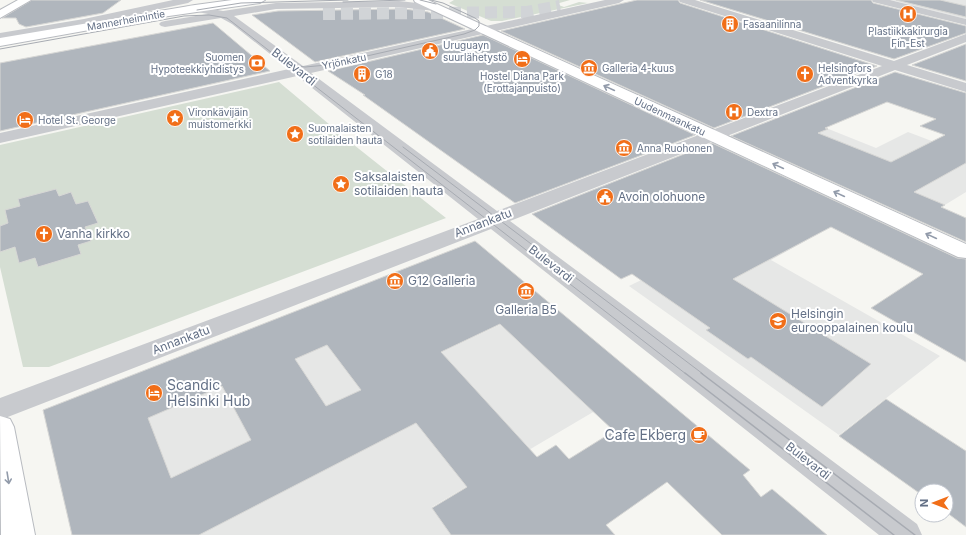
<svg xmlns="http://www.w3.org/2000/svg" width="966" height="535" font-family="Inter,sans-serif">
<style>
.built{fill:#e6e7e6}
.green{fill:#d5ded3}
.building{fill:#b0b6bd;stroke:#d7d7d5;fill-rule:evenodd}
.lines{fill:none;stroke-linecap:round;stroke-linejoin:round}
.minor-tunnel{stroke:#d1d4d7;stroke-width:12;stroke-dasharray:12 6;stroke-linecap:butt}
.major-casing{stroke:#b8bbc0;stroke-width:2}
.minor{fill:#c8cace;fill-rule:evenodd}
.major{fill:#fff;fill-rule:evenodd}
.tram-far1{stroke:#a7abb2;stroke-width:1}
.tram{stroke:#a7abb2;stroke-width:1.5}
.oneway{stroke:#929baa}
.labels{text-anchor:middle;stroke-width:4;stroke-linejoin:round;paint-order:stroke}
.far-street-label{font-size:10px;fill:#637086;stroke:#fff}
.far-poi-label{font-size:10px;fill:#637086;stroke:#fff;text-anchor:start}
.street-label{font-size:12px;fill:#637086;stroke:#fff}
.poi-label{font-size:12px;fill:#637086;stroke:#fff;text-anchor:start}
.near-poi-label{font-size:14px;fill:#637086;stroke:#fff;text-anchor:start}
</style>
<rect width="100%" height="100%" fill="#f6f6f2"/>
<path class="built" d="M891,0H966V19L914,6Z
M796,116L876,148L908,132L966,154V192L922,219Z
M766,219L807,240L771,260L940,356L839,435L629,286Z
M548,302L644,382L432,507L451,535H72L43,410L301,309L361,390Z"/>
<path class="green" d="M454,0H570L556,4L564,7L579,2L588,3L502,21H491L449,3Z
M279,82L349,141L446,218L49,367H23L0,267V145Z"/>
<path class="building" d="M32,0H121L103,13L26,27L19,24L16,18H2Z
M637,0H678L680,3L877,66L714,128L501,31Z
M700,0H871L873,3L966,26V33L894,59Z
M896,0H940L966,6V17Z
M404,9L428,12L465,29L315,62L252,15L278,11Z
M213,23L270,71L0,131V63Z
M483,35L695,135L515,203L363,95H365L328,71Z
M966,44V81L912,65Z
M895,72L966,93V163L914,192L945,205L941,207L966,218V242L731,136ZM887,102L936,119L920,126L945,135L891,162L818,133L828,129L825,128Z
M712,143L957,258L966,259V362L871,308L923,274L831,227L733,279L871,364L822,407L751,357L748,359L706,330L710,328L632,274L621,279L532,214Z
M56,189L59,196L71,192L76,204L88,201L98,223L85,227L91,241L78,245L81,254L38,267L35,258L19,263L15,247L0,252V226L8,223L5,210L20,206L18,199Z
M475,241L750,470L743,475L761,497L772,489L827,535H722L667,482L606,525L615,535H451L432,508L467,487L416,423L199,535H72L43,410ZM500,324L539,361L614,431L569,459L556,445L537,457L441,352ZM327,345L361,390L326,406L295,359ZM222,386L251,440L171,478L148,418Z
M886,399L966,451V527L946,512V491H922V495L839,436Z"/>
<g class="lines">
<path class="minor-tunnel" d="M323,14L527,12L560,6"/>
<g class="major-casing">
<path id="major" d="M18,0H31L0,18V10Z
M265,0L260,3L162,17L0,46V38L195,5L232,0Z
M414,0H428L966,244V258L958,257L415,2Z
M0,416L10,419L14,427L35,535H1Z"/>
</g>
<path class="minor" d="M173,0H193L188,3L84,25L0,41V33L84,19Z
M605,0H624L619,3L311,73L497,211L882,66L680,2L679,0H695L894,61L966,34V42L907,65L966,83V92L895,70L510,221L917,524L922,535H879L491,229L0,420V398L478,219L297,76L0,143V133L289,69L232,24L221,18L165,27L161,26L159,24L161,22L165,21L208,14L187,10L186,8L187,6L191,5L223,11L276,3L399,1L435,5L440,8L435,11L399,7L276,9L234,16L303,66Z
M872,0H890L966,19V25L873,2Z"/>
<use href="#major" class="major"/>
<path class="tram-far1" d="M420,0L436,4
M343,2L405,0
M197,10L241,3L348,0
M0,49L184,16L209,15L227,18L686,374
M287,64L305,67L327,65L464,34L475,30L479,26V21L475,18L443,3L431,0
M403,147L703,374"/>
<path class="tram" d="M685,373L894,535
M701,373L915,535"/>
</g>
<defs><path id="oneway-shaft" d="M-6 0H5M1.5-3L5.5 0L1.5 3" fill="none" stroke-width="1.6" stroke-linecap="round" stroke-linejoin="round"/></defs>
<g class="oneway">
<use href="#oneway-shaft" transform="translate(609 88) rotate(-155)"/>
<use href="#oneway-shaft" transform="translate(778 166) rotate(-155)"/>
<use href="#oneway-shaft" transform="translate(839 194) rotate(-155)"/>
<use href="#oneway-shaft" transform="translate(931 236) rotate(-155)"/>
<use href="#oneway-shaft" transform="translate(8 478) rotate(81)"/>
</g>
<defs>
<g id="hospital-disc" transform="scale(0.9)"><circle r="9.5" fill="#f16e18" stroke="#fff"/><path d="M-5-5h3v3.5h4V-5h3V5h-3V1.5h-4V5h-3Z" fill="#fff"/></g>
<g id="building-disc" transform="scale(0.9)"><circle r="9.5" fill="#f16e18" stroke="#fff"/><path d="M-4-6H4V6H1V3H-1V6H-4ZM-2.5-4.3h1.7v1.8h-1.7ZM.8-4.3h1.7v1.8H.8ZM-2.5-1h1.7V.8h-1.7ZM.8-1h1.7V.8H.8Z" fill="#fff"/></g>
<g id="civic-disc" transform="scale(0.9)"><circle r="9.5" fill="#f16e18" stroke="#fff"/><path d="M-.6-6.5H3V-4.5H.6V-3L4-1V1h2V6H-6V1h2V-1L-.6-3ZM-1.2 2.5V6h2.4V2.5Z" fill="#fff"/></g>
<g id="hotel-disc" transform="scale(0.9)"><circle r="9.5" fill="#f16e18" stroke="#fff"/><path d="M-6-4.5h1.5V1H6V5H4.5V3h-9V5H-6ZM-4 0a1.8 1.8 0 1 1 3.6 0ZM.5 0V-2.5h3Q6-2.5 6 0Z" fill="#fff"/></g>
<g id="bank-disc" transform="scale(0.9)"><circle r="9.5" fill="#f16e18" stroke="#fff"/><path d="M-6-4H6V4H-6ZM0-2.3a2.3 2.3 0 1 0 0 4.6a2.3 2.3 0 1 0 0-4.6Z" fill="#fff"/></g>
<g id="museum-disc" transform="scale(0.9)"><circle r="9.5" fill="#f16e18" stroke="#fff"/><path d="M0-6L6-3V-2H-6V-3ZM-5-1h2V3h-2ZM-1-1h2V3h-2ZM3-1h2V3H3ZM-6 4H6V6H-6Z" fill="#fff"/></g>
<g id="church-disc" transform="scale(0.9)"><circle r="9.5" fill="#f16e18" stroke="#fff"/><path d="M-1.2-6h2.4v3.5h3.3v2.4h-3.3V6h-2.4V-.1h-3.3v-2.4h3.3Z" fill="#fff"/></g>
<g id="sight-disc" transform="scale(0.9)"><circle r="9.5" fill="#f16e18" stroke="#fff"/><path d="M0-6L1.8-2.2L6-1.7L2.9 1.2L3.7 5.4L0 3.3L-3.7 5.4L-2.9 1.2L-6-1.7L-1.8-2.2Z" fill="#fff"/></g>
<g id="school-disc" transform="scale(0.9)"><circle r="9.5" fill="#f16e18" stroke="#fff"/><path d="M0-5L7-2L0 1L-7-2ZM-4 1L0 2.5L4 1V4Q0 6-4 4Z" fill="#fff"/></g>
<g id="cafe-disc" transform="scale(0.9)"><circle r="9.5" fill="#f16e18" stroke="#fff"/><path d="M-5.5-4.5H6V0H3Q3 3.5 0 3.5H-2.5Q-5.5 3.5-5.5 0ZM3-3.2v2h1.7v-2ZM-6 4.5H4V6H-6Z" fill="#fff"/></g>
</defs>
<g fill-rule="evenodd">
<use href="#hospital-disc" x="908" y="14"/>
<use href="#building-disc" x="730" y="24"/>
<use href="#civic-disc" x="430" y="51"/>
<use href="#hotel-disc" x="522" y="59"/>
<use href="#bank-disc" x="257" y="63"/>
<use href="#museum-disc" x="589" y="68"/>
<use href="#building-disc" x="362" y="74"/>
<use href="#church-disc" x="805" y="74"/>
<use href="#hospital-disc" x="734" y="112"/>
<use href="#sight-disc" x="175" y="118"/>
<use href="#hotel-disc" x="25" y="120"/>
<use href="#sight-disc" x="295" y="134"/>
<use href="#museum-disc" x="624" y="148"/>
<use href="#sight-disc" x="341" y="184"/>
<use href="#civic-disc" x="605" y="197"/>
<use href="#church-disc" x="44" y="234"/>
<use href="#museum-disc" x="395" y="281"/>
<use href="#museum-disc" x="526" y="291"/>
<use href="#school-disc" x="778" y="321"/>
<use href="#hotel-disc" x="154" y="393"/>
<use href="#cafe-disc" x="699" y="435"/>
</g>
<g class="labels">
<g class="far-street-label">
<text transform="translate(126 20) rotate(-10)" y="4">Mannerheimintie</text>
<text transform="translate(344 61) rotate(-12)" y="4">Yrjönkatu</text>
<text transform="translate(670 116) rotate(25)" y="4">Uudenmaankatu</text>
</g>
<g class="far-poi-label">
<text x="743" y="28">Fasaanilinna</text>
<text x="908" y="35" text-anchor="middle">Plastiikkakirurgia<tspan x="908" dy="12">Fin-Est</tspan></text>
<text x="443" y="49">Uruguayn<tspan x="443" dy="12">suurlähetystö</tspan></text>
<text x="244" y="61" text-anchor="end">Suomen<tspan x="244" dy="12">Hypoteekkiyhdistys</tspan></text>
<text x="602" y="72">Galleria 4-kuus</text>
<text x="818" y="72">Helsingfors<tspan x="818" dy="12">Adventkyrka</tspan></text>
<text x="375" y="78">G18</text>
<text x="522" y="80" text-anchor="middle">Hostel Diana Park<tspan x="522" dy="12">(Erottajanpuisto)</tspan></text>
<text x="188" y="116">Vironkävijäin<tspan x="188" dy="12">muistomerkki</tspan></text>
<text x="747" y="116">Dextra</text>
<text x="38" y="124">Hotel St. George</text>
<text x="308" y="132">Suomalaisten<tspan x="308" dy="12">sotilaiden hauta</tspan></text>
<text x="637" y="152">Anna Ruohonen</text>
</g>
<g class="street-label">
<text transform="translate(294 67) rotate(38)" y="4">Bulevardi</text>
<text transform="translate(483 223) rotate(-21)" y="4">Annankatu</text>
<text transform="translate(551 264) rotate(38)" y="4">Bulevardi</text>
<text transform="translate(181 340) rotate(-21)" y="4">Annankatu</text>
<text transform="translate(808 461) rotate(38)" y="4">Bulevardi</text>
</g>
<g class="poi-label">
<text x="354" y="181">Saksalaisten<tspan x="354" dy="14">sotilaiden hauta</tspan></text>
<text x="618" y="201">Avoin olohuone</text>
<text x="57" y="238">Vanha kirkko</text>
<text x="408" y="285">G12 Galleria</text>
<text x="526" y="314" text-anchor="middle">Galleria B5</text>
<text x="791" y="318">Helsingin<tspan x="791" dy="14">eurooppalainen koulu</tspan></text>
</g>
<g class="near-poi-label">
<text x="167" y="390">Scandic<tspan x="167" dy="16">Helsinki Hub</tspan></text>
<text x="686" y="440" text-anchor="end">Cafe Ekberg</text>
</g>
</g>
<g transform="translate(934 503) rotate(270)"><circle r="19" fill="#ffffff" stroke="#c1c6cf"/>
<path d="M0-3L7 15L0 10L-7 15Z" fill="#f16e18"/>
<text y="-6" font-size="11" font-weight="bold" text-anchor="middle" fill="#637086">N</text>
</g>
</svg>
